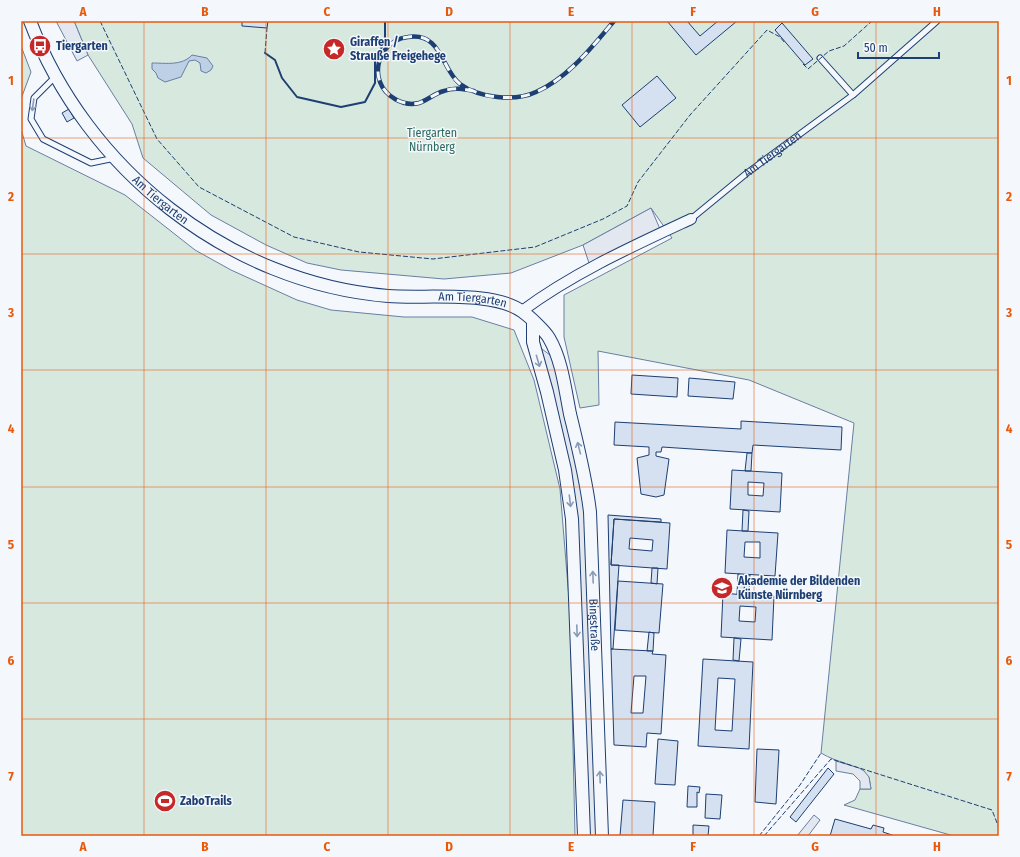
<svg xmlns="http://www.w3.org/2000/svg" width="1020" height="857" font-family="'Fira Sans Condensed',sans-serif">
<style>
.green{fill:#d7e8df;stroke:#687fa3}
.parking{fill:#e3e8f0;stroke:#687fa3}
.water{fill:#bed0e5;stroke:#687fa3}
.building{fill:#d5e0f0;stroke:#1d3f73;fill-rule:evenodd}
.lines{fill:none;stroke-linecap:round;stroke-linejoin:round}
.service-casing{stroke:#1d3f73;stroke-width:7}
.minor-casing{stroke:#1d3f73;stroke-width:12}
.tertiary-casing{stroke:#1d3f73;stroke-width:14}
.service{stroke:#f4f7fb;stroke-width:5}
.minor{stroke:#f4f7fb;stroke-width:10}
.tertiary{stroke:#f4f7fb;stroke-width:12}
.rail-casing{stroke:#1d3f73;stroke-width:4.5}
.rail{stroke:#f4f7fb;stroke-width:3;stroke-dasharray:9;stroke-linecap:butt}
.fence{stroke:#1d3f73;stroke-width:1;stroke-dasharray:5 2;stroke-linecap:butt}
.wall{stroke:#1d3f73;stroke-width:2}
.oneway{stroke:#889bb7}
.grid{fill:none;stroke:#e8590c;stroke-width:1;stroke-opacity:0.55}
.labels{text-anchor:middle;stroke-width:3;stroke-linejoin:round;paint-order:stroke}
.poi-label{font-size:12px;font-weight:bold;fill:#1d3f73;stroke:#f4f7fb;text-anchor:start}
.park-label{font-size:12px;fill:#2c6c60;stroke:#f4f7fb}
.street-label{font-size:12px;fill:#1d3f73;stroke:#f4f7fb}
.neatline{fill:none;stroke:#e8590c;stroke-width:1.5}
.grid-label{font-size:13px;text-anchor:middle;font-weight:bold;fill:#e8590c}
</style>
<rect width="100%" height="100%" fill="#f4f7fb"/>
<path class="green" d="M74,21H999V836H954L844,805L855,800L860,789H871L869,777C853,762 839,764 821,753L854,423L749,380L598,351L599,405L580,408L564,337V295L672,238L651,208L583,245L511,273L444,279L341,270L307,263L266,245L211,215L143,158L132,124L88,55Z
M21,46L31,72L21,99Z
M21,129L26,146L125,195L195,250L231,270L297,300L331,310L404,317H472L514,330L534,380L560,489L570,611L575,836H21Z"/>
<path class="parking" d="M56,21H74L88,55L77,61Z
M651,208L660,229L591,269L583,245Z
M533,342L559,362L582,460L602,836H584L572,519Z
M836,761L859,768L864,771L869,777L871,789H860V781L853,774L836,771Z
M814,815L820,820L808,836H797Z"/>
<path class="water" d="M192,55L207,58L213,66L211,70L206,73L201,71L200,63L195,60L189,61L181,77L165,82L158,78L156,73L152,69V63C166,63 182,66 192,55Z"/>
<path class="building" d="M242,21H268L267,28L242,26Z
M667,21H687L700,36L718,21H737L696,55Z
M782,23L813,59L805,65L775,30Z
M657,76L676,98L640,127L622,105Z
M69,109L74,118L67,122L62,113Z
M632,375L678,378L677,397L631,394Z
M689,378L735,382L733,399L688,396Z
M741,421L842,427L841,450L753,445L752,453L662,447L661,452H656V456L669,459L664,495L656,497L641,494L637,458L649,455V447L614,445L615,422L741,429Z
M747,453H752L751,471H745Z
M732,470L782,473L780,512L730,509ZM748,482L764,483L763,496L748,495Z
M743,510L749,511L748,531H742Z
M608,515L661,519V522L614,519L611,565H619L613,649H611Z
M614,519L670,523L667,569L611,565ZM630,538L653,540L652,551L629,549Z
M727,530L778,533L775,576L725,573ZM745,542H760V558L744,557Z
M652,568H658L657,584L651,583Z
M738,574L745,575L744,595L737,594Z
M745,575H750L749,595L774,596L772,640L721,637L723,593L744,595ZM740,606L756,607L755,622L739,621Z
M618,581L663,584L659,633L615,630Z
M649,632L654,633L653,651H647Z
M734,638L741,639L739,661L733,660Z
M611,649L653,651L652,654L666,655L661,734L647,733L646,747L614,745ZM634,676H646L643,713H631Z
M703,659L753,662L749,749L698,746ZM718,678L735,679L732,731L715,730Z
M658,739L678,741L675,785L655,784Z
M757,749L779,750L776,804L755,802Z
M828,768L834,774L796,822L790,817Z
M688,786L700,787L699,793L697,792V807H687Z
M706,794L722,795L720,819L705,818Z
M623,800L655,802L653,836H620Z
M835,819L871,829L873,825L884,828L883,832L895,836H830Z
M693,825L709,826L708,836H693Z"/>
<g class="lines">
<g class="service-casing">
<g id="service">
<path d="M820,58L853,95"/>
<path d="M56,76L34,98L31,119L43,139L91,163L115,158"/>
<path id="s1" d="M691,219L747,173L853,95L937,21"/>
</g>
</g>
<g class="minor-casing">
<path id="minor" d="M522,311C573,273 633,246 691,219"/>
</g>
<g class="tertiary-casing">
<g id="tertiary">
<path id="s2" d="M30,21C86,169 229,283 388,296C425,299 494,290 523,312C530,317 545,331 549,338C562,360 565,389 570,414C578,447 586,478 590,512L602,836"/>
<path d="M533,322V342L547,392L565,470L572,519L584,836"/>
</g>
</g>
<use href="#service" class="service"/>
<use href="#minor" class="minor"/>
<use href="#tertiary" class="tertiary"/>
<g class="rail-casing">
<path id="rail" d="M474,91C464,89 453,87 444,91C435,93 428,100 419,103C403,107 385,96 380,82C376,72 378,58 385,50C390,43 399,38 408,37C442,32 441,69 460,84C479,98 515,102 536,92C568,78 592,47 614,21"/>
</g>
<use href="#rail" class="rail"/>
<path class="fence" d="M100,21L157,139L199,187L294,237L359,252L433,259L535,247L603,219L627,206L638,182L690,115L767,30L780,37L785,43
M265,53L267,28
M803,64L808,69L829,51L844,46L872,21
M759,836L800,785L821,753
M764,836L831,759L992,810L999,828"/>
<path class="wall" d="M265,53L275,60L282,78L297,97L341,107L365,102L375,83V60L385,41V21"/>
</g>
<defs><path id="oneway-shaft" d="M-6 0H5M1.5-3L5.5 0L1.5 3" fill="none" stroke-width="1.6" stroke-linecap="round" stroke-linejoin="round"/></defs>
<g class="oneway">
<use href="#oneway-shaft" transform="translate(33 105) rotate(98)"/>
<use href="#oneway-shaft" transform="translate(538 361) rotate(74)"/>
<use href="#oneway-shaft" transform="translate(579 448) rotate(-104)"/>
<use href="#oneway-shaft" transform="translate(570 501) rotate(83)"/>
<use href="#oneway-shaft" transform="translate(593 577) rotate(-92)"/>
<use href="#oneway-shaft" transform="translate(577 631) rotate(88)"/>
<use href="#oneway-shaft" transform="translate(600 777) rotate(-92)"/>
</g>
<path class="grid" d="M144,21V836M266,21V836M388,21V836M510,21V836M632,21V836M754,21V836M876,21V836M21,138H999M21,254H999M21,370H999M21,487H999M21,603H999M21,719H999"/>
<defs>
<g id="bus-disc" transform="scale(1.15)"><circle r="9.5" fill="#c62828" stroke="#f4f7fb"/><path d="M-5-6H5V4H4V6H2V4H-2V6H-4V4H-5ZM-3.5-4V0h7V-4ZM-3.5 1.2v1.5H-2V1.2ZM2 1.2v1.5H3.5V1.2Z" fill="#fff"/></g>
<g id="sight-disc" transform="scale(1.15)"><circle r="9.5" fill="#c62828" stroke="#f4f7fb"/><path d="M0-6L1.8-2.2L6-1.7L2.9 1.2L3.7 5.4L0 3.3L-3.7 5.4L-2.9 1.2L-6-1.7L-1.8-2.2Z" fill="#fff"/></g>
<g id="university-disc" transform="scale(1.15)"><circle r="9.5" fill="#c62828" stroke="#f4f7fb"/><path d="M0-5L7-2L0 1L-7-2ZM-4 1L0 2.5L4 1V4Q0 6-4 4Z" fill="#fff"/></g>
<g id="stadium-disc" transform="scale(1.15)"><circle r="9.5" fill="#c62828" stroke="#f4f7fb"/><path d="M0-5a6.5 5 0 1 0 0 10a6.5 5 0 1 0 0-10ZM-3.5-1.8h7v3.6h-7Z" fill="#fff"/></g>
</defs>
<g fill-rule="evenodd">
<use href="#bus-disc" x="40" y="46"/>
<use href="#sight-disc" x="334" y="49"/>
<use href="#university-disc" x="722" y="588"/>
<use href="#stadium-disc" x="165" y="801"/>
</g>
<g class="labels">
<g class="poi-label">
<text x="350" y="46">Giraffen /<tspan x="350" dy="14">Strauße Freigehege</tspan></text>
<text x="56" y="50">Tiergarten</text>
<text x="738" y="585">Akademie der Bildenden<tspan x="738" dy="14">Künste Nürnberg</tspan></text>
<text x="180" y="805">ZaboTrails</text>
</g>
<g class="park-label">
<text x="432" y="137">Tiergarten<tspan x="432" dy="14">Nürnberg</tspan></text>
</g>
<g class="street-label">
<text dy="4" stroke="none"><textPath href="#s1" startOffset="104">Am Tiergarten</textPath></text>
<text dy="4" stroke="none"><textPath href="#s2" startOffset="224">Am Tiergarten</textPath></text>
<text dy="4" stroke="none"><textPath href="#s2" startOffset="560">Am Tiergarten</textPath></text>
<text dy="4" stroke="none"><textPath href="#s2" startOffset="942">Bingstraße</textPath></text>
</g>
</g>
<rect width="1020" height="857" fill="none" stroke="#f4f7fb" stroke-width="44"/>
<path d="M858 52v6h81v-6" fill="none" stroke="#1d3f73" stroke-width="2"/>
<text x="864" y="52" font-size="12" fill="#1d3f73" stroke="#f4f7fb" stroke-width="3" paint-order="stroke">50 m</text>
<rect x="22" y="22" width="976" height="813" class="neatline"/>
<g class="grid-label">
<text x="83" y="16">A</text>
<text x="205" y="16">B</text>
<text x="327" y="16">C</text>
<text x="449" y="16">D</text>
<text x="571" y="16">E</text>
<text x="693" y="16">F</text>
<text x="815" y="16">G</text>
<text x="937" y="16">H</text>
<text x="11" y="85">1</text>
<text x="1009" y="85">1</text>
<text x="11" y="201">2</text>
<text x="1009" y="201">2</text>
<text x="11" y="317">3</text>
<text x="1009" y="317">3</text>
<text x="11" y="433">4</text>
<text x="1009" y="433">4</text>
<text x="11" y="549">5</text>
<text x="1009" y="549">5</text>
<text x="11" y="665">6</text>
<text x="1009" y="665">6</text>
<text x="11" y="781">7</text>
<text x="1009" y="781">7</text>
<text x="83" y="851">A</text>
<text x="205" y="851">B</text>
<text x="327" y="851">C</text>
<text x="449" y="851">D</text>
<text x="571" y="851">E</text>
<text x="693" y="851">F</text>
<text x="815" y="851">G</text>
<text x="937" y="851">H</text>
</g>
</svg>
